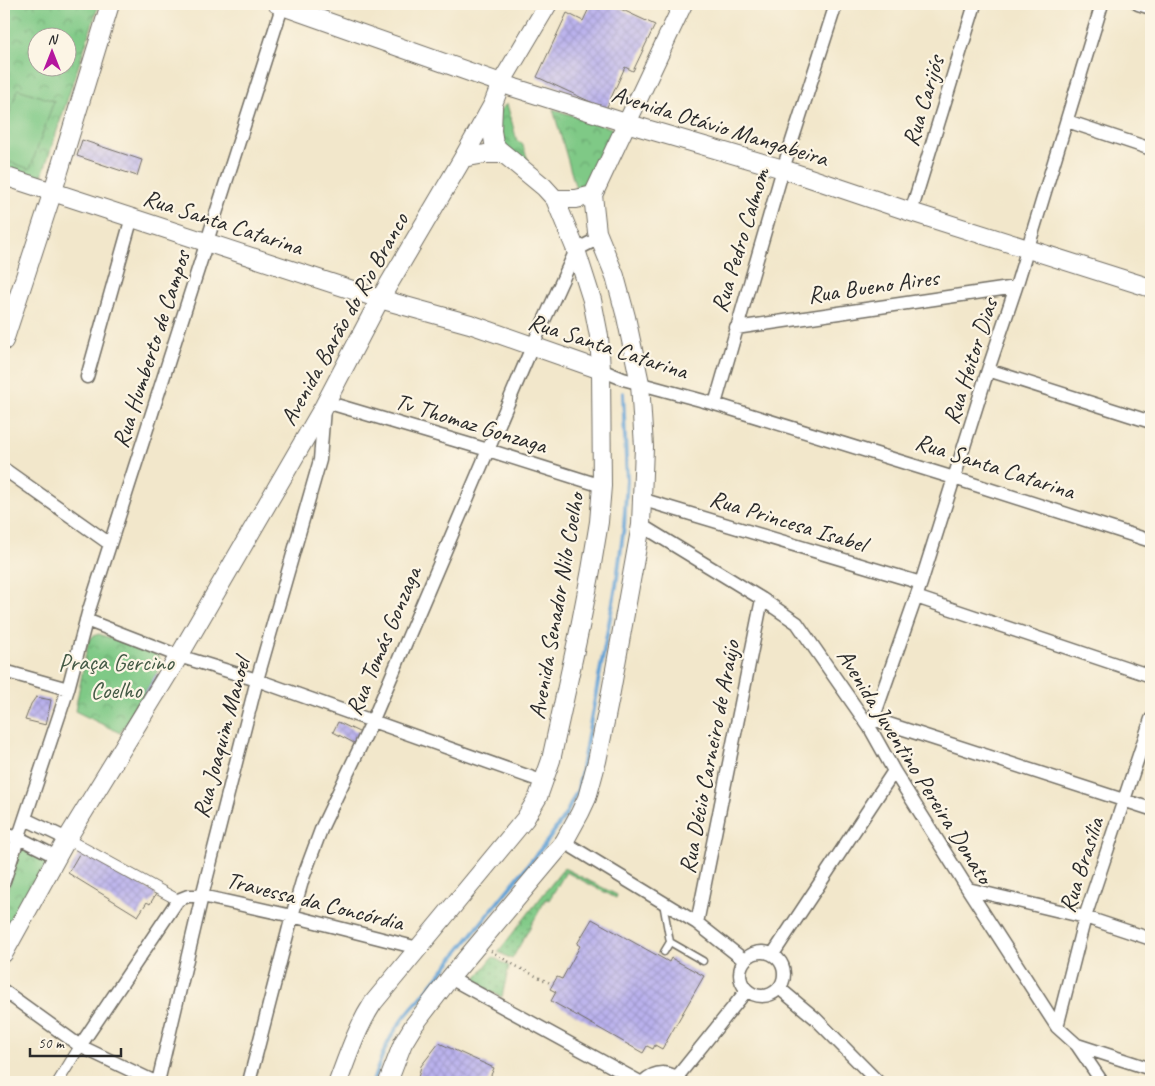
<svg xmlns="http://www.w3.org/2000/svg" width="1155" height="1086" font-family="Caveat,sans-serif">
<style>
.grass{fill:url(#grass-dots);stroke:#557a58}
.park{fill:url(#park-crowns);stroke:#557a58;fill-rule:evenodd}
.pitch{fill:#7fc986;stroke:#557a58}
.lines{fill:none;stroke-linecap:round;stroke-linejoin:round}
.stream{stroke:#64a3d6;stroke-width:4}
.building{fill:url(#building-cross-hatch)}
.service-casing{stroke:#716d63;stroke-width:9}
.pedestrian-casing{stroke:#716d63;stroke-width:12}
.minor-casing{stroke:#716d63;stroke-width:15}
.secondary-casing{stroke:#716d63;stroke-width:20}
.path{stroke:#716d63;stroke-width:2.5;stroke-dasharray:1 4;stroke-linecap:butt}
.service{stroke:#fff;stroke-width:6}
.pedestrian{stroke:#fff;stroke-width:10}
.minor{stroke:#fff;stroke-width:12}
.secondary{stroke:#fff;stroke-width:18}
.labels{text-anchor:middle;stroke-width:4.5;stroke-linejoin:round;paint-order:stroke}
.street-label{font-size:24px;fill:#2b2b2b;stroke:#fcf5e5}
.park-label{font-size:24px;fill:#445a46;stroke:#fcf5e5}
</style>
<defs>
<pattern id="grass-dots" width="8" height="8" patternUnits="userSpaceOnUse" patternTransform="scale(1.25)"><rect width="8" height="8" fill="#7fc986"/><path d="M2 2h.1M6 6h.1" fill="none" stroke="#68a36e" stroke-width="1.8" stroke-linecap="round"/></pattern>
<pattern id="park-crowns" width="20" height="18" patternUnits="userSpaceOnUse" patternTransform="scale(1.25)"><rect width="20" height="18" fill="#7fc986"/><path d="M2 6a3 3 0 1 1 6 0M12 15a3 3 0 1 1 6 0" fill="none" stroke="#68a36e"/></pattern>
<pattern id="building-cross-hatch" width="8" height="8" patternUnits="userSpaceOnUse" patternTransform="scale(1.25)"><rect width="8" height="8" fill="#b9b1ed"/><path d="M0 0l8 8M0 8l8-8" fill="none" stroke="#9f98cb"/></pattern>
</defs>
<rect width="100%" height="100%" fill="#fcf5e5"/>
<filter id="ink" filterUnits="userSpaceOnUse"><feTurbulence type="fractalNoise" baseFrequency=".02" numOctaves="2"/><feDisplacementMap in="SourceGraphic" scale="10" xChannelSelector="R" yChannelSelector="G"/><feConvolveMatrix kernelMatrix="1 2 1 2 8 2 1 2 1" color-interpolation-filters="sRGB"/></filter>
<filter id="wash" filterUnits="userSpaceOnUse"><feTurbulence type="fractalNoise" baseFrequency=".0096" numOctaves="4" result="noise"/><feDisplacementMap in="SourceGraphic" scale="20" xChannelSelector="R" yChannelSelector="G"/><feGaussianBlur stdDeviation="1.12" result="paint"/><feColorMatrix in="noise" values="0 0 0 0 0 0 0 0 0 0 0 0 0 0 0 0 0 1.4 0 .05"/><feComposite in="paint" operator="in"/></filter>
<g filter="url(#wash)">
<rect width="100%" height="100%" fill="#f2e7cb"/>
<path class="grass" d="M564,868L617,895L616,898L566,872L549,900L546,899L512,959L498,952Z
M493,957L509,966L502,997L479,987L473,982Z"/>
<path class="park" d="M4,4H99L41,179L4,166ZM38,38H68V68H38Z
M507,104L517,141L522,143L529,163L501,149L495,120L502,108Z
M553,109L611,128L614,133L590,189H576Z
M99,634L158,655L161,660L160,668L120,733L75,711L88,642L93,636Z
M22,847L49,860L4,944V899Z"/>
<path class="pitch" d="M18,89L54,101L30,169L4,160V128Z"/>
<g class="lines">
<path class="stream" d="M373,1082C384,1046 394,1026 420,999L548,840L566,814L578,789L616,586L624,526L627,480L623,393"/>
</g>
<g id="blocks">
<path class="building" d="M591,4H610L655,25L633,71L625,67L606,109L537,77L567,13L583,21Z
M82,140L142,160L137,176L77,156Z
M156,674L161,676L130,729L125,726Z
M36,697L51,700L46,725L25,720L31,704Z
M338,722L361,733L356,744L333,732Z
M82,849L156,894L150,904L147,902L138,916L68,873Z
M592,919L669,962L671,958L704,976L662,1049L655,1045L653,1049L647,1046L643,1053L551,1001L556,992L550,989L557,977L562,979L580,946L577,944Z
M439,1043L494,1068L488,1082H417L421,1066Z"/>
</g>
</g>
<g filter="url(#ink)">
<use href="#blocks" fill-opacity="0" stroke="#716d63" stroke-width="1"/>
<g class="lines">
<g class="service-casing">
<path id="service" d="M663,903L670,942L703,961
M664,952L670,942"/>
</g>
<g class="pedestrian-casing">
<path id="pedestrian" d="M67,839L178,900
M58,1082L80,1046"/>
</g>
<g class="minor-casing">
<path id="minor" d="M1138,4L1151,8
M1067,121L1151,149
M911,212L975,4
M736,328L1016,287
M601,370L623,379L715,404L954,478L1151,541
M988,370L1151,422
M87,377L132,217
M326,402L488,450L602,486
M715,404L783,169L836,4
M4,469L110,544
M644,500L921,583
M641,525L762,599L797,623L870,728L894,771L968,889L1057,1027L1077,1045L1102,1082
M916,597L1151,676
M86,620L179,656L257,680L544,782
M4,671L68,689
M873,719L1151,809
M870,728L921,583L988,370L1016,287L1102,4
M25,819L67,839
M4,834L19,838L57,857
M564,842L697,923L744,960
M4,881L68,689L88,613L283,4
M968,889L1085,917L1151,939
M697,923L762,599
M740 974a22 22 0 1 1 44 0a22 22 0 1 1-44 0Z
M773,954L894,771
M450,978L640,1082
M779,988L815,1018L878,1082
M4,991L80,1046L155,1082
M1057,1027L1085,917L1151,719
M1077,1045L1151,1069
M80,1046L178,900L188,896H202L292,916L418,948
M677,1077L747,990
M158,1082L202,896L257,680L320,460L324,408
M249,1082L292,916L303,878L322,827L372,722L532,347L576,250L599,238
M643,1082C655,1070 670,1070 682,1082"/>
</g>
<g class="secondary-casing">
<path id="secondary" d="M277,4L515,88L626,123L783,169L911,212L1151,288
M463,158L485,154H503
M4,176L380,299L470,324L601,370
M555,199H576L593,195
M4,341L53,191L110,4
M4,953L67,839L179,656L324,406L380,299L463,158L493,104L501,83L548,4
M338,1082C348,1055 357,1028 373,1003L525,819L538,797L551,760L580,627L591,570L599,522L602,486L601,370L599,336L592,300L576,250L555,199L544,187L498,149L494,143L492,131L493,107
M388,1082L403,1043L414,1025L450,978L564,842L580,813L587,798L597,761L610,697L641,525L644,447L640,383L626,317L615,276L597,232L593,195L683,4"/>
</g>
<path class="path" d="M491,951L514,965L552,984"/>
<use href="#service" class="service"/>
<use href="#pedestrian" class="pedestrian"/>
<use href="#minor" class="minor"/>
<use href="#secondary" class="secondary"/>
</g>
</g>
<g class="labels">
<g class="street-label">
<text transform="translate(923 101) rotate(-73)" y="8">Rua Carijós</text>
<text transform="translate(720 126) rotate(17)" y="8">Avenida Otávio Mangabeira</text>
<text transform="translate(223 222) rotate(18)" y="8">Rua Santa Catarina</text>
<text transform="translate(740 240) rotate(-73)" y="8">Rua Pedro Calmom</text>
<text transform="translate(873 286) rotate(-8)" y="8">Rua Bueno Aires</text>
<text transform="translate(344 319) rotate(-61)" y="8">Avenida Barão do Rio Branco</text>
<text transform="translate(608 346) rotate(18)" y="8">Rua Santa Catarina</text>
<text transform="translate(151 349) rotate(-72)" y="8">Rua Humberto de Campos</text>
<text transform="translate(970 361) rotate(-72)" y="8">Rua Heitor Dias</text>
<text transform="translate(471 423) rotate(17)" y="8">Tv Thomaz Gonzaga</text>
<text transform="translate(995 466) rotate(18)" y="8">Rua Santa Catarina</text>
<text transform="translate(788 521) rotate(17)" y="8">Rua Princesa Isabel</text>
<text transform="translate(556 606) rotate(-80)" y="8">Avenida Senador Nilo Coelho</text>
<text transform="translate(383 641) rotate(-67)" y="8">Rua Tomás Gonzaga</text>
<text transform="translate(221 738) rotate(-75)" y="8">Rua Joaquim Manoel</text>
<text transform="translate(709 757) rotate(-79)" y="8">Rua Décio Carneiro de Araújo</text>
<text transform="translate(915 766) rotate(58)" y="8">Avenida Juventino Pereira Donato</text>
<text transform="translate(1081 865) rotate(-72)" y="8">Rua Brasília</text>
<text transform="translate(315 901) rotate(14)" y="8">Travessa da Concórdia</text>
</g>
<g class="park-label">
<text x="116" y="670">Praça Gercino<tspan x="116" dy="28">Coelho</tspan></text>
</g>
</g>
<rect width="1155" height="1086" fill="none" stroke="#fcf5e5" stroke-width="20"/>
<g transform="translate(52 52)"><circle r="24" fill="#fcf5e5" stroke="#a8a49b"/>
<path d="M0-4L9 19L0 12L-9 19Z" fill="#b5179e"/>
<text y="-8" font-size="14" font-weight="bold" text-anchor="middle" fill="#2b2b2b">N</text>
</g>
<path d="M30 1048v8h91v-8" fill="none" stroke="#2b2b2b" stroke-width="2.5"/>
<text x="38" y="1048" font-size="15" fill="#2b2b2b" stroke="#fcf5e5" stroke-width="4" paint-order="stroke">50 m</text>
</svg>
